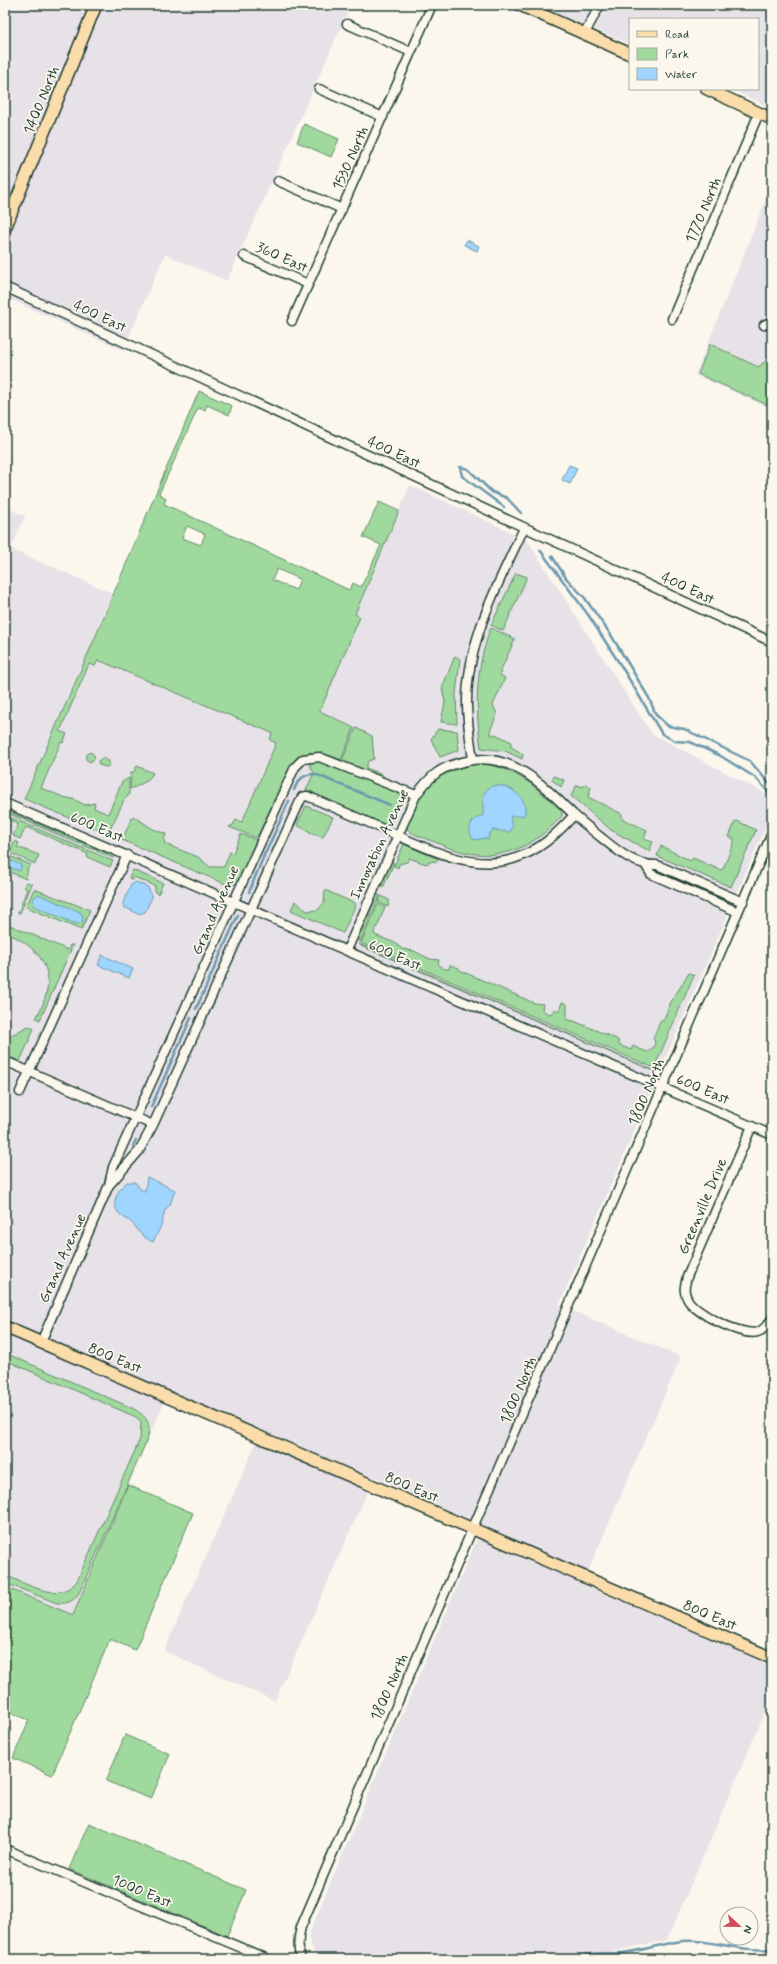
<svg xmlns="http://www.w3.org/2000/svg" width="777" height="1964" font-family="Mynerve,sans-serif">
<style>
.built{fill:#e7e1e8}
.green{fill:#a0d99e;stroke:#608b69;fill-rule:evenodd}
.water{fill:#9fd5fe;stroke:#6c98ad}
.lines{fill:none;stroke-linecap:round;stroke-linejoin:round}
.stream{stroke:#6c98ad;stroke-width:2.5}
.minor-casing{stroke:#1f3d34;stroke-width:11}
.major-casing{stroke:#1f3d34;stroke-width:14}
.minor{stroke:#fbf7ec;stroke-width:8}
.major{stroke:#faddab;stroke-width:11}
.labels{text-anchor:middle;stroke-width:3.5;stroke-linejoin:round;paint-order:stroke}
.street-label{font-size:15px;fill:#1f3d34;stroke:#fbf7ec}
</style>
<rect width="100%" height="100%" fill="#fbf7ec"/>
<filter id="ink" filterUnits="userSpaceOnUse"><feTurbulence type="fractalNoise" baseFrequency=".025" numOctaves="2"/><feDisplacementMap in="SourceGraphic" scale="8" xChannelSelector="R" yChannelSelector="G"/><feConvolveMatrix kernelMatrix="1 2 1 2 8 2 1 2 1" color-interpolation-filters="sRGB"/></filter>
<g filter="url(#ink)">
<path class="built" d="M5,5H351L227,281L165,254L123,350L5,297Z
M538,5H772V108L730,89H758V19H630V44Z
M772,185V409L695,375Z
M410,485L527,540L652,734L772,797V812L559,1305L681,1357L582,1585L772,1664V1696L667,1940L574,1959H316L308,1936L483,1525L374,1477L275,1701L164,1651L262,1430L169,1390L73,1615L5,1587V507L25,516L11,549L112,593L94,640L304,733Z"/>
<path class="green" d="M304,124L339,139L331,157L297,142Z
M710,344L758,367L767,360L772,368V407L698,374Z
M199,391L232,406L229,415L207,405L205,410L198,408L159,494L166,498L164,504L349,590L353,583L361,587L381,545L363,537L379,502L399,511L355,614L360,617L320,711L354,728L341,760C301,741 292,760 277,793C271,808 264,823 257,838L229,827L233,825L236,820L242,822L276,743L270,740L272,733L98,660L95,666L89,664L60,731L67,734L63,743L61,742L41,788L63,797L73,799L85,805L95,803L94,808L108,814L122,782L129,778V795L124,800L108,834L24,799L94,640ZM187,526L205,534L201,545L182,538ZM277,569L300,579L296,590L272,580Z
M516,573L527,577L503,631L491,625Z
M491,628L515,639L500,672L501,676L505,678L493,705L497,714L490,731L491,735L495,734L512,742L510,746L523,754L522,759L505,751L481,748C476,714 475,679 485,646C487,640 488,632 491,628Z
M455,656L460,659L456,694L457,724L441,722L445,702L442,688Z
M356,728L372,736L374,759L368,761L366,768L382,774L386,780L342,761Z
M438,729L457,731L459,750L440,757L431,739Z
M85.5 757a4.5 4.5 0 1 1 9 0a4.5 4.5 0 1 1-9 0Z
M102,758L109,761V766L106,767L99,765L98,761Z
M316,760L324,762L402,795L389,827L316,796L313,792L306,790L314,773L308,761Z
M480,764C515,766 537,789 562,811V816C526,856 487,865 437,843C428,839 414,836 407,829C407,823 410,817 412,811C424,782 449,767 480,764Z
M137,766L153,773C148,782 138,786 130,789L131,772H134Z
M554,776L564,780L561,787L552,780Z
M585,784L591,787L588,797L622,814V819L647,830L644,839L653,842L649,851L611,830L571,796L577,785L583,787Z
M306,806L333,817L323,837L309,833V831L297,825Z
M5,810L114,856L113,858L5,812Z
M5,815L113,861L110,867L87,857L88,854L26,827L20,839L13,836L18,824L5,818Z
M133,816L153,829L166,834L164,840L165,844L198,857L210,867H224L230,852L233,853L241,834L257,840L239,879L235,884L230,886L122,840Z
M737,821L756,830L731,887L657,856L661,846L691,861L693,858L720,870L723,869L734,842V839L729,837L735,822Z
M15,841L19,843L17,847L39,855L35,864L10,853Z
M404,844L438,859L437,862L433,861L426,864L409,858L407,862L399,864L398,868L394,866Z
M5,854L31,865L28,868L26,879L5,870Z
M391,861L394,863L383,888L380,886Z
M133,870L163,883L158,894L155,892V886L134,877L132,880L129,878Z
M26,882L32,884L20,913H18L27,889L24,887Z
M34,889L90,910L81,930L26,907Z
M325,890L356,904L343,933L291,910L295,901L307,911L318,910L324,903Z
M377,895H380L360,942L358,938Z
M381,896L389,900L388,907L378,902Z
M378,904L385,907L378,925L374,932L375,935L395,943L402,949L414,951L430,959L439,960L438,964L444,969H449L450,965L459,968V970L534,1003L543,1004L542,1009L548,1014L552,1013L554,1009L559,1011L562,1002L567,1004V1020L574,1021L612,1037L618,1040L619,1045L631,1050L633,1046L635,1047L647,1052L654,1047L655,1042L653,1038L661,1020L663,1021L671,1002L689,973L694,975L655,1066L652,1067L361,943Z
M5,923L68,950L70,945H73L40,1020L36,1018C60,977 46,950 5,932Z
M359,944L653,1070L654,1071L361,946Z
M28,1026L34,1029L20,1061L5,1055V1037L10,1036Z
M5,1353L132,1408C147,1416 152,1423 147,1440L80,1591C75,1601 68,1604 57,1603L5,1583V1575C27,1584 59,1604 77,1581L140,1439L141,1422L136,1417L5,1360Z
M128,1485L193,1513L135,1650L110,1639L52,1775L13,1758L29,1720L5,1710V1587L73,1615Z
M125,1735L170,1754L151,1799L106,1781Z
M89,1823L246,1890L227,1936L69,1869Z"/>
<path class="water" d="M467,240L479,246L477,251L464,245Z
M569,465L577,468L570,484L562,480Z
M492,786C508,783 527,796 525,813L523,816H511L510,819L513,826L510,832L493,830L489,834L488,840L486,838L474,840C469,835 468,825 474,820C476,818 480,817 483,815C484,802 478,794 492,786Z
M5,858L21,865L20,871L5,866Z
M136,882L148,887L152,897L145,912L139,914L124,907L123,903L131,885Z
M38,894L80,912L83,916L82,922L76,924L34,906L33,899Z
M102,955L133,969L129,978L98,965Z
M147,1177L175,1190L170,1205C162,1211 164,1217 162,1224C159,1230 156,1236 153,1242C139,1235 141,1233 132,1223C128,1219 121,1217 118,1212C110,1201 119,1189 127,1182H135L140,1189L145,1191Z"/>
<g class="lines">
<path class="stream" d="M5,168L10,174
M460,467L468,469L492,492L507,498L521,513
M460,467L462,476L504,507
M540,550L589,616L623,669L662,734L675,741L690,742L719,755L756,778L769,793
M552,556L566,578L584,597L611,635L649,698L656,715L668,726L684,729L750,761L772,787
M294,790C298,780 303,774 315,774L390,805
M266,852L289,801
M249,892L265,853
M196,1009L238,915
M151,1107L191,1018
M133,1146L136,1140
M574,1959C589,1951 605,1954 621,1953C647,1951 670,1939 696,1941C722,1943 746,1952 772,1949"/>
<g class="minor-casing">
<path id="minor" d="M347,24L411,52
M585,33L600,5
M319,89L383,117
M278,181L342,209
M244,256L308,284
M5,287L772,642
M672,319L759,113
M292,321L432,5
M764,325L772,321
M473,759C470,740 467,722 467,702C467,640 499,582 524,528
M5,803L772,1135
M646,866L651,874L738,912
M347,950L416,795C431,775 441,766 467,761C511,751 544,786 573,814C583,823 593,831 603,839C619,852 636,866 657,865L743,902
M5,1061L153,1125
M20,1092L127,855
M752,1126L687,1277C685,1285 683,1291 687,1298C693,1313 743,1337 758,1332C764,1330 768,1324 772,1319
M110,1184L139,1151L153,1125L302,797L307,796C333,807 359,818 385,830C424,847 470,872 513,859C539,851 557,834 574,815
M41,1342L109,1185L113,1167L295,767L303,759L319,757L416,795
M5,1849L268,1959
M301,1959C297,1948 298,1938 301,1927L772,833"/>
</g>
<g class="major-casing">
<path id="major" d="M520,5L630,54
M707,89L772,119
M5,228L96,5
M5,1327L772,1658"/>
</g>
<use href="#minor" class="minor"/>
<use href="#major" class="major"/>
</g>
</g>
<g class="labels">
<g class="street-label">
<text transform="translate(41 100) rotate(-68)" y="5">1400 North</text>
<text transform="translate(350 158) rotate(-66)" y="5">1530 North</text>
<text transform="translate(703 210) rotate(-67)" y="5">1770 North</text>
<text transform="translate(282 257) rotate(24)" y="5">360 East</text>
<text transform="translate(100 316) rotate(25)" y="5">400 East</text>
<text transform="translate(394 452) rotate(25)" y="5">400 East</text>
<text transform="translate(688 588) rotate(25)" y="5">400 East</text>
<text transform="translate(97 827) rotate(23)" y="5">600 East</text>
<text transform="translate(379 844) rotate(-65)" y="5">Innovation Avenue</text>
<text transform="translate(215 910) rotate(-66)" y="5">Grand Avenue</text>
<text transform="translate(395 955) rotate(24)" y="5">600 East</text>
<text transform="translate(703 1089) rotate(23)" y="5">600 East</text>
<text transform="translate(646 1092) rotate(-67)" y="5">1800 North</text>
<text transform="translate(702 1206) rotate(-67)" y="5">Greenville Drive</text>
<text transform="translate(62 1258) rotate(-66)" y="5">Grand Avenue</text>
<text transform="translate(115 1358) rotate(23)" y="5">800 East</text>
<text transform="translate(518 1390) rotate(-67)" y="5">1800 North</text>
<text transform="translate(412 1487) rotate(23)" y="5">800 East</text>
<text transform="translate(710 1615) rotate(23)" y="5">800 East</text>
<text transform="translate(389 1687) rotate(-66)" y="5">1800 North</text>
<text transform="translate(142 1891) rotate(23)" y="5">1000 East</text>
</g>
</g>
<rect width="777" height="1964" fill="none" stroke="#fbf7ec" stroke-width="20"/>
<rect x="10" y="10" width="757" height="1944" fill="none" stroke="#1f3d34" stroke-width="1.5" filter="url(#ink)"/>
<rect x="629" y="18" width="130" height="72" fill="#fbf7ec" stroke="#a3ada2"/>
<rect x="637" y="31" width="20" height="6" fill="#faddab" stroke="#a3ada2"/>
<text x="665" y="38" font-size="12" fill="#1f3d34">Road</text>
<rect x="637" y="48" width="20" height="12" fill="#a0d99e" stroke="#a3ada2"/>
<text x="665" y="58" font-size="12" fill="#1f3d34">Park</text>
<rect x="637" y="68" width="20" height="12" fill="#9fd5fe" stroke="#a3ada2"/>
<text x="665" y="78" font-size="12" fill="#1f3d34">Water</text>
<g transform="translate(739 1926) rotate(112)"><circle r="19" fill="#fbf7ec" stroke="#a3ada2"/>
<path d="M0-3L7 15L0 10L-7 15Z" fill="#d1495b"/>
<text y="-6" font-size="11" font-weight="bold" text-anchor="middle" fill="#1f3d34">N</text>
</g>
</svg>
